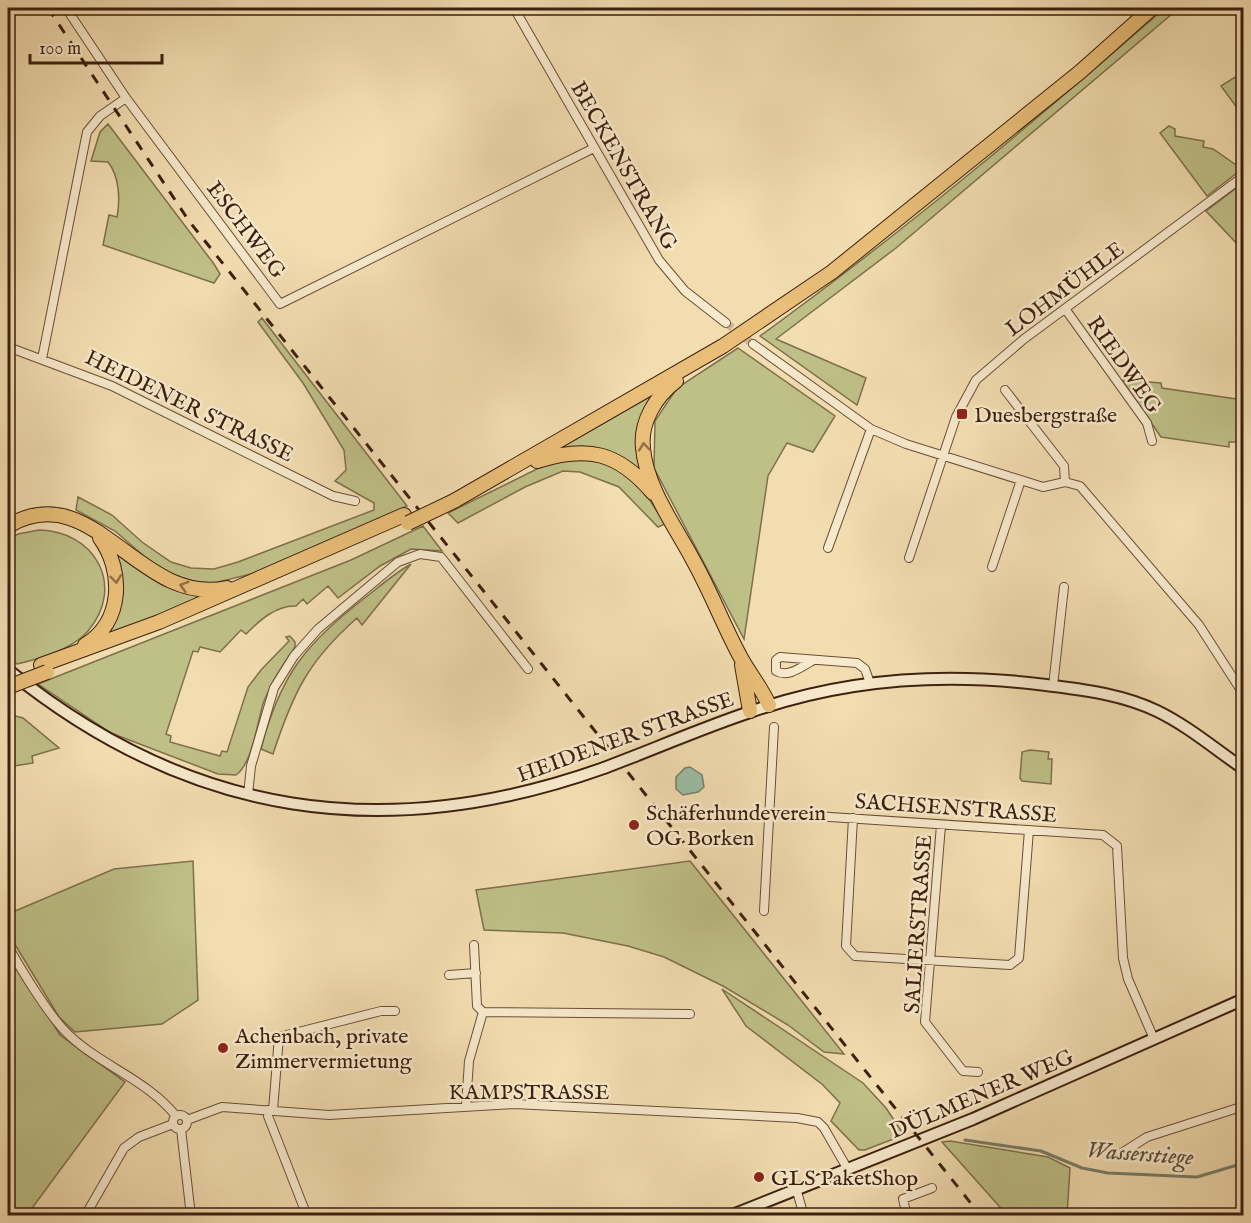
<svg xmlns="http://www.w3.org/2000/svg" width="1251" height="1223" font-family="'IM FELL English',serif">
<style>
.green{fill:#bfc088;stroke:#7e704b;stroke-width:1.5}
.water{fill:#9cbda6;stroke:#767e69;stroke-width:1.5}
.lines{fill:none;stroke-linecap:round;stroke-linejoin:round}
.stream{stroke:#767e69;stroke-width:3}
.street-tunnel{stroke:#ceb790;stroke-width:8;stroke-dasharray:8 4;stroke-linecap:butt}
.street-casing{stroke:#6a4e37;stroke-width:10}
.secondary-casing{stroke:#3c1f0e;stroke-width:14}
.highway-casing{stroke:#3c1f0e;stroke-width:16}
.street{stroke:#f7e9cc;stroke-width:8}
.secondary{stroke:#f7e9cc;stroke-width:10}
.highway{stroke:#e9be78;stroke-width:14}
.rail{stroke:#3c1f0e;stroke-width:3;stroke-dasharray:10 10;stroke-linecap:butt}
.secondary-bridge-casing{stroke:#3c1f0e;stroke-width:14;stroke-linecap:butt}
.highway-bridge-casing{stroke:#3c1f0e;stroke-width:16;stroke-linecap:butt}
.secondary-bridge{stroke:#f7e9cc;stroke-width:10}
.highway-bridge{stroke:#e9be78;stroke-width:14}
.oneway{stroke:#926e43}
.poi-dot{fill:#8f2418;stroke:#f7e9cc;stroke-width:2}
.labels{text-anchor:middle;stroke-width:5;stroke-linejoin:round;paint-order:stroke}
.street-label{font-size:22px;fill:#3c1f0e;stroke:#f7e9cc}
.poi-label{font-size:22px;fill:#3c1f0e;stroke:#f7e9cc;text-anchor:start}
.water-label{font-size:24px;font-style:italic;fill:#594e3c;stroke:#f7e9cc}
</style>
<rect width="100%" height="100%" fill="#f2ddb1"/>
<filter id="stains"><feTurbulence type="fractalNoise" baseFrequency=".00333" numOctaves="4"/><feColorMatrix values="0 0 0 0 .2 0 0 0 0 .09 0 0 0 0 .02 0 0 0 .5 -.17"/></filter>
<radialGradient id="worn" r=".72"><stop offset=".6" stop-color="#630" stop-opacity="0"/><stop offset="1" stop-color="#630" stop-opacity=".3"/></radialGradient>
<path class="green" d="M1165,8H1179L896,248L776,339L866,378L857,405L760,336C901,234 1034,122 1165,8Z
M1243,72V116L1221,86Z
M108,124L214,264L220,274L214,283L103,245L109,215L117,217C120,201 120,177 108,162L91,161L100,132Z
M1169,126L1175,129V136L1204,141L1203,147L1213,149L1242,169L1207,196L1160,133Z
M1243,183V250L1206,211Z
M262,318L407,506L259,572L214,583L191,582L159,569L115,531L76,510L78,497L112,515L142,542L171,562L191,568L214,569L238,562L374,510V503L335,481L346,470L344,450L303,383L258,322Z
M738,348L835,416L813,452L787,443L768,476L744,639L654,468L655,421L677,388Z
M1122,380L1161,383L1162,388L1243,400V442H1229V447L1161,437Z
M651,396L643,473L565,449L564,446Z
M579,458C630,465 639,483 665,524L658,527L619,487L580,472L563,471L525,487L458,523L448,513L551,462Z
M423,526L442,551L411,549L380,566L338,598L328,586L307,604L303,599L296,606C276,605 259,621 246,634L241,630L220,652L200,647L198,652L193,651L166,734L171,736L170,742L220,756L222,751L227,752L248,687L261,670L289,641L286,637L290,636L295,642V647C283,665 272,681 264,701C257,721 253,763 236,775L218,774L111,733L38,684L351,560Z
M39,530C95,531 126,586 88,631C72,650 39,659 17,664L8,655V541L18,534Z
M112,547C142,572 168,597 209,596L108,636L121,603L123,584Z
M411,564L362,625L357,618C308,661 293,693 273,754L261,749C280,675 306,643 366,597C380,586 395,573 411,564Z
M8,714L23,718L59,748L32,756L33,763L8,767Z
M1030,750L1049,752L1048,759H1052L1051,784L1022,781L1020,778L1022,752Z
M193,861L198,1000L162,1024L75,1032L59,1017L8,933V914L114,869Z
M690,861L844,1054L824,1052L788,1025L723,986L664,957L628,946L563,933L484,930L476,890Z
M8,956H10L60,1035L125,1082L27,1215L8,1216Z
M722,989L863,1083L886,1108L904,1135L865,1150H859L831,1121L840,1103L823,1085L746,1026Z
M950,1141L1048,1157L1070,1168L1067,1215H1007L942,1142Z"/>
<path class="water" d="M690,767L702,775L704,787L698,792L683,795L676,789V777L685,768Z"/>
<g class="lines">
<path class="stream" d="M965,1140L1041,1151L1082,1168L1108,1173L1197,1177L1244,1163"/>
<path class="street-tunnel" d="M726,323L753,344"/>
<g class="street-casing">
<path id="street" d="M66,8L126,98L280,304L594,148
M514,8L659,260L685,291L726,323
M1066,310L1147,423L1152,441
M753,344L871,429L906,444L1043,487L1065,482L1080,486L1199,625L1244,695
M8,347L112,386L333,496L355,501
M42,359L87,132L100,116L126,98
M1005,390L1064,466L1065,482
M828,548L871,429
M909,558L956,417L976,380L1024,339L1244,176
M992,567L1021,480
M812,661C801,667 788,678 776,671V660L780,657L857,663L865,669L870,683
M1053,686L1064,587
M248,795L251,766L274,688L294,656L318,629L398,562L420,554L441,557L528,669
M770,813L1103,835L1117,846L1123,958L1128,979L1154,1039
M853,818L846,946L855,956L1010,965L1019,958L1029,830
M941,825L925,1022L963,1071L978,1072
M764,911L774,727
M474,945L477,1006L483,1012
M8,946C20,968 47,1012 64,1030C96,1064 147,1079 176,1116
M449,975L476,973
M466,1106L469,1061L483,1012L690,1014
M268,1110V1116L307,1216
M273,1110L279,1037L381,1011H395
M173 1122a7 7 0 1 1 14 0a7 7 0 1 1-14 0Z
M187,1120L222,1107L329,1115L514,1104L797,1118L818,1122L824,1128L847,1168
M181,1129L191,1216
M1117,1156L1147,1137L1244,1106
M796,1188L804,1216
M85,1216L124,1148L139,1137L173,1124
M907,1216L903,1199L932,1188"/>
</g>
<g class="secondary-casing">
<path id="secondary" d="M8,670C189,817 385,846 604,768
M635,756C673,741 711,725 750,712C846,678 946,672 1046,685C1084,690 1122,694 1157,711C1188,726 1215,749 1244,769
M730,1216L973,1119L1244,999"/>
</g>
<g class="highway-casing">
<path id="highway" d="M676,381C656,396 640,422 643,448C646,487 675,526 693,560C711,592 724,627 741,658C750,674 762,689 769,705
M537,461C588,445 618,452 653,493
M454,501L723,346L832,272L1080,72L1152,8
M8,526C94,475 138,607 227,588
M85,645C123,622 124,571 100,538
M41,665L159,622L404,515
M742,665L750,711"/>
</g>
<use href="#street" class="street"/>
<use href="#secondary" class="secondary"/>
<use href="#highway" class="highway"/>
<path class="rail" d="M48,8L189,221L981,1216"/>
<g class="secondary-bridge-casing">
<path id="secondary-bridge" d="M604,768L635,756"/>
</g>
<g class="highway-bridge-casing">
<path id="highway-bridge" d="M408,523L454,501
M8,687L47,672"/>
</g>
<use href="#secondary-bridge" class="secondary-bridge"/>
<use href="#highway-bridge" class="highway-bridge"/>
</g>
<defs><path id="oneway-chevron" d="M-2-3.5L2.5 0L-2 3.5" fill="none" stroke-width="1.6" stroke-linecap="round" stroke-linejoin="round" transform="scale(1.5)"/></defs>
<g class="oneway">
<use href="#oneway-chevron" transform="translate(644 447) rotate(-95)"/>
<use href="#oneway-chevron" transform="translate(116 579) rotate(83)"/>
<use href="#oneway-chevron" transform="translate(184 586) rotate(-164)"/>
</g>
<g class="poi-dot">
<rect x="956" y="408" width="12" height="12" rx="3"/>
<circle cx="634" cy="825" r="6"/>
<circle cx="223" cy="1048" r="6"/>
<circle cx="759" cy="1177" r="6"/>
</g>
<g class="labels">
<g class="street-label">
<text transform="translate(625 165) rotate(60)" y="8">BECKENSTRANG</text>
<text transform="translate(247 229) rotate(53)" y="8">ESCHWEG</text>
<text transform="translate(1064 288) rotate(-37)" y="8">LOHMÜHLE</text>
<text transform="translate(1125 364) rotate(55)" y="8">RIEDWEG</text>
<text transform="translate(190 405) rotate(26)" y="8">HEIDENER STRASSE</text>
<text transform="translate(625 736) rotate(-20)" y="8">HEIDENER STRASSE</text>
<text transform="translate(956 807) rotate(4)" y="8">SACHSENSTRASSE</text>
<text transform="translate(917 924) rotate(-86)" y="8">SALIERSTRASSE</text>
<text x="529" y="1099">KAMPSTRASSE</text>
<text transform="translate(981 1093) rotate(-23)" y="8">DÜLMENER WEG</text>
</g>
<g class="poi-label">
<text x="974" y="422">Duesbergstraße</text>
<text x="646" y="820">Schäferhundeverein<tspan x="646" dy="25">OG Borken</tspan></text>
<text x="235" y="1043">Achenbach, private<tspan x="235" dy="25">Zimmervermietung</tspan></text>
<text x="771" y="1185">GLS PaketShop</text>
</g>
<g class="water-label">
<text transform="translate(1140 1153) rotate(4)" y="8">Wasserstiege</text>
</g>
</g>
<rect width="1251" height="1223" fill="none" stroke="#f2ddb1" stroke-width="30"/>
<rect x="9" y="9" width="1233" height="1205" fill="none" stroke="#3c1f0e" stroke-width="3"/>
<rect x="15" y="15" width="1221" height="1193" fill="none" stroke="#3c1f0e" stroke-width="1.5"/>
<path d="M30 54v9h132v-9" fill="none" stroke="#3c1f0e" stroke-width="3"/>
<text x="39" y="54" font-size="18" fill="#3c1f0e" stroke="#f7e9cc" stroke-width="4.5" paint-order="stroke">100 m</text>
<rect width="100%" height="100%" filter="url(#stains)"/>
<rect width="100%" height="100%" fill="url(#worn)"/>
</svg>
